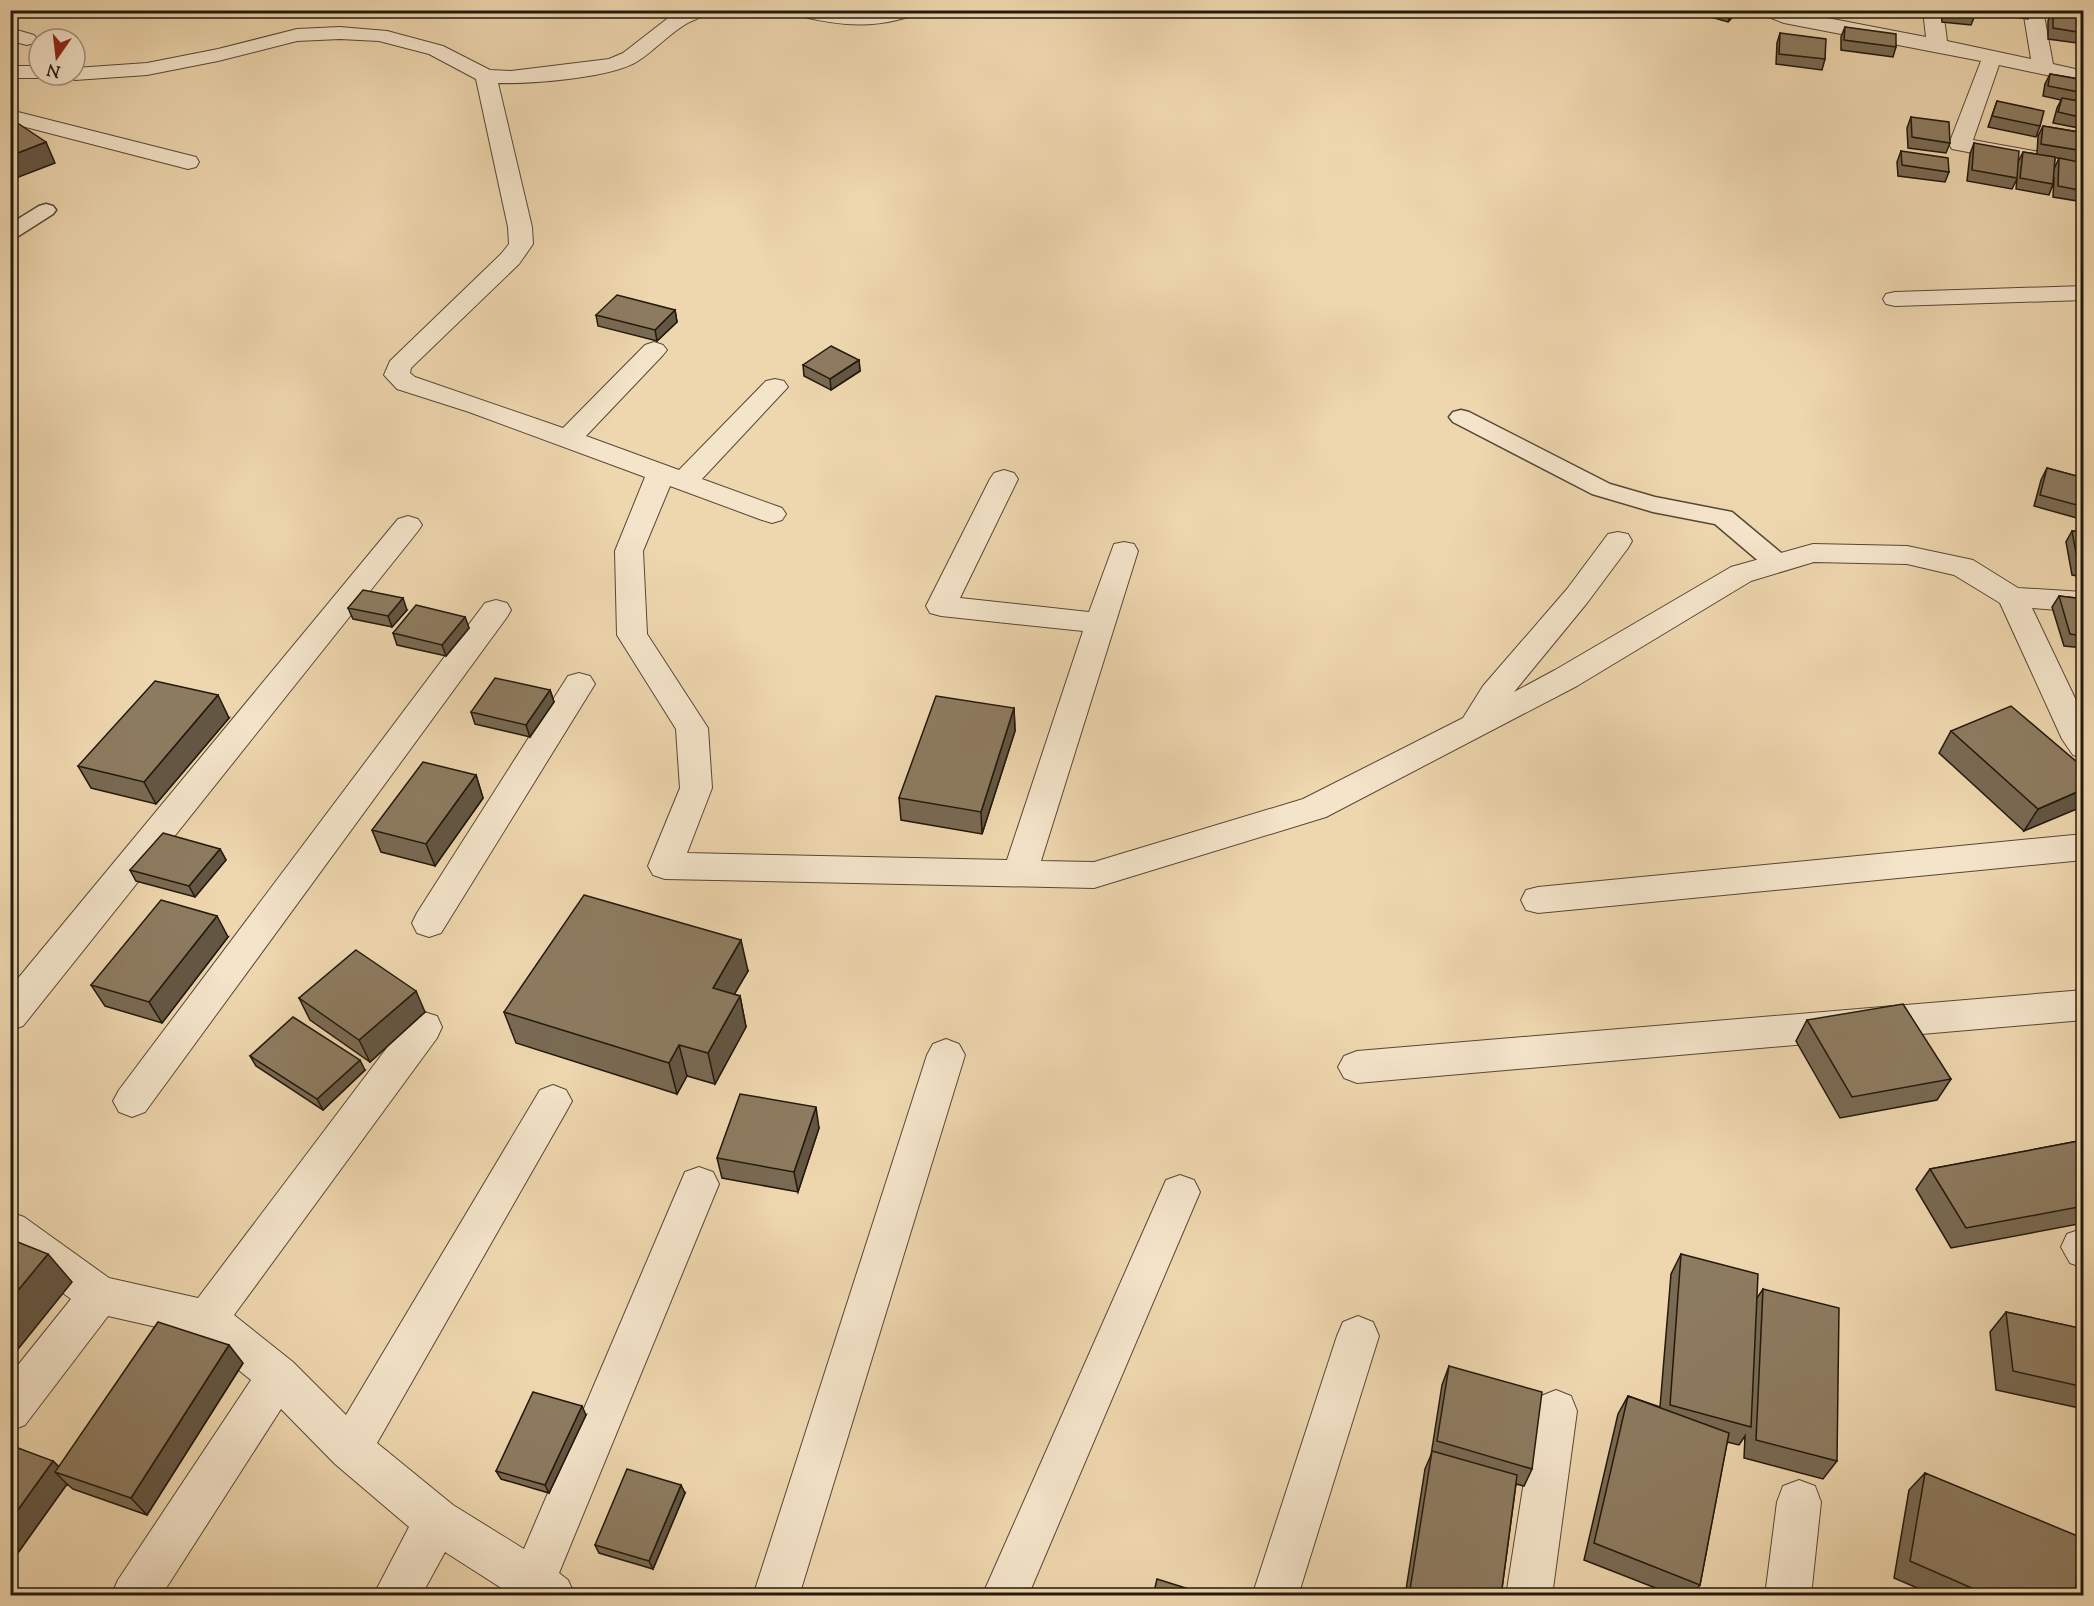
<svg xmlns="http://www.w3.org/2000/svg" width="2094" height="1606" font-family="'Sorts Mill Goudy',serif">
<style>
.lines{fill:none;stroke-linecap:round;stroke-linejoin:round}
.lane-casing{stroke:#564834;stroke-width:3}
.street-casing{stroke:#564834;stroke-width:2}
.lane{fill:#f4e4ca;fill-rule:evenodd}
.street{fill:#f4e4ca;fill-rule:evenodd}
.wall{fill:#796a53;stroke:#23190c;stroke-width:1.5;fill-rule:evenodd}
.shaded-wall{fill:#635643;stroke:#23190c;stroke-width:1.5}
.building{fill:#8d7b60;stroke:#23190c;stroke-width:1.5}
</style>
<rect width="100%" height="100%" fill="#eed6ae"/>
<filter id="stains"><feTurbulence type="fractalNoise" baseFrequency=".00333" numOctaves="4"/><feColorMatrix values="0 0 0 0 .2 0 0 0 0 .09 0 0 0 0 .02 0 0 0 .5 -.17"/></filter>
<radialGradient id="worn" r=".72"><stop offset=".6" stop-color="#630" stop-opacity="0"/><stop offset="1" stop-color="#630" stop-opacity=".3"/></radialGradient>
<g class="lines">
<g class="lane-casing">
<path id="lane" d="M46,204L53,206L56,210L53,214L17,237L10,239V224L39,206Z
M1461,410L1469,412L1610,484L1655,497L1732,512L1786,557L1790,563L1786,569L1777,571L1768,569L1715,524L1653,512L1592,494L1453,422L1449,417L1453,412Z"/>
</g>
<g class="street-casing">
<path id="street" d="M682,10H710C704,18 694,19 686,24C669,34 655,50 638,61C612,78 531,84 498,83L532,227L533,244L519,264L411,368L410,373L415,377L563,428L645,345L654,342L663,345L667,350L663,355L586,436L679,470L766,381L775,379L784,381L788,387L702,479L782,508L786,514L782,520L772,523L762,520L670,486L643,551L647,634L708,728L712,788L687,853L1007,860L1083,631L941,616L930,613L926,606L990,479L994,473L1004,470L1014,473L1018,479L960,598L1089,612L1114,544L1124,542L1134,544L1138,551L1041,861L1094,862L1303,799L1463,718L1483,686L1567,589L1608,534L1618,532L1628,534L1632,541L1628,548L1587,603L1514,692L1555,670L1731,567L1813,544L1907,546L1973,560L2018,588L2084,592V612L2032,608L2084,717V758L2073,755L2062,739L2000,603L1954,575L1907,564L1814,562L1751,581L1577,686L1326,817L1094,888L665,879L653,875L648,866L680,788L676,729L617,635L615,551L645,477L469,412L397,389L384,375L390,361L501,254L509,244L508,227L476,79L429,54L379,41L340,39L297,41L218,61L147,75L75,80L68,78L65,75H75V68L147,63L218,49L297,29L340,27L387,31L443,46L490,70L511,71L609,59L623,53L672,15Z
M789,10L854,13L918,10C913,17 904,18 897,20C861,29 827,23 792,14Z
M1493,10H1513L1508,17H1494L1491,13Z
M1758,10H1786L1926,37L1923,10H1943L1947,41L2031,59L2023,10H2043L2053,64L2084,71V83L1999,65L1973,140L2084,160V174L1952,149L1949,144L1981,61L1784,23L1761,14Z
M10,28L34,35L37,39L34,43L27,45L10,41Z
M10,66H39V75H47L39,78H10Z
M10,110L196,157L199,162L196,167L188,169L10,123Z
M2084,286V300L1895,306L1886,304L1883,299L1886,294L1895,292Z
M408,516L418,519L422,525L418,531L23,1026L10,1030V988L398,519Z
M496,600L507,603L511,610L507,617L145,1112L132,1117L119,1112L113,1101L119,1090L485,603Z
M579,673L590,676L595,684L441,933L429,937L417,933L412,923L417,913L568,676Z
M2084,834V860L1538,913L1526,910L1521,900L1526,890L1538,887Z
M2084,990V1020L1357,1083L1344,1078L1338,1067L1344,1056L1357,1051Z
M424,1012L437,1016L442,1027L437,1038L234,1315L293,1362L346,1415L540,1090L553,1085L566,1090L572,1101L566,1112L377,1443L453,1505L524,1549L685,1172L699,1167L713,1172L719,1184L559,1573L568,1580L575,1596H514L445,1552L421,1596H373L409,1527L335,1464L281,1409L161,1596H111L118,1580L251,1380L196,1336L108,1316L25,1425L10,1431V1375L71,1299L10,1254V1212L24,1217L109,1278L198,1298L411,1016Z
M946,1039L959,1044L965,1055L799,1596H753L927,1055L933,1044Z
M1180,1175L1194,1180L1200,1192L1028,1596H982L1166,1180Z
M2081,1229L2084,1230V1268L2070,1263L2061,1247L2067,1234Z
M1358,1316L1373,1322L1379,1336L1298,1596H1252L1337,1336L1343,1322Z
M1556,1390L1571,1396L1577,1411L1552,1596H1506L1535,1411L1541,1396Z
M1799,1480L1815,1486L1821,1502L1811,1596H1765L1777,1502L1783,1486Z"/>
</g>
<use href="#lane" class="lane"/>
<use href="#street" class="street"/>
</g>
<path class="wall" d="M1686,10H1739L1728,22Z
M1941,10H1975V15L1971,25L1942,22Z
M1977,10H2031L2028,19L1977,12Z
M2048,10H2084V44L2048,39V21L2052,11Z
M1845,27L1896,47L1893,57L1841,50V37Z
M1780,33L1825,59L1822,70L1776,64L1777,43Z
M2050,74L2084,80V129L2053,123L2057,108L2061,100L2043,96L2045,84Z
M1997,101L2040,126L2036,137L1988,127Z
M1911,117L1950,143L1946,153L1908,148L1907,128Z
M2043,126L2084,133V202L2053,197L2054,177L2053,184L2049,195L2016,189L2017,179L2012,189L1967,181L1970,154L1974,143L2018,162L2023,152L2037,154L2038,136ZM2055,158H2059L2054,169Z
M1901,151L1949,172L1945,182L1898,176L1897,162Z
M675,310L677,322L657,341L598,326L596,315Z
M859,360L860,371L831,390L804,376L803,365Z
M2047,468L2084,478V520L2034,506L2041,480Z
M2072,531L2084,532V577L2072,575L2066,542Z
M2059,596L2084,599V648L2064,646L2052,607Z
M348,608L407,610L392,627L353,619Z
M465,617L469,628L446,656L397,645L393,633Z
M550,690L554,702L530,737L475,724L471,712Z
M1014,708L1015,731L982,834L901,820L899,798Z
M229,718L156,804L91,788L78,766Z
M1951,731L2084,768L2024,831L1939,753Z
M476,775L483,798L435,866L381,852L372,830Z
M220,849L226,860L195,897L136,881L130,870Z
M228,937L162,1023L105,1006L91,985Z
M748,971L734,994L740,996L746,1027L715,1084L687,1076L677,1094L516,1043L504,1012Z
M299,998L425,1012L370,1062L310,1020Z
M1807,1020L1951,1079L1937,1100L1840,1118L1796,1041Z
M250,1056L365,1070L323,1110L256,1066Z
M819,1128L798,1192L722,1178L717,1158Z
M2084,1140V1223L1951,1248L1916,1189L1930,1169Z
M1681,1254L1757,1298L1763,1289L1837,1461L1823,1479L1744,1458L1745,1436L1739,1445L1727,1442L1700,1585L1692,1596H1676L1584,1560L1618,1414L1628,1396L1660,1407L1671,1274Z
M2006,1312L2084,1329V1409L1996,1390L1990,1332Z
M243,1363L147,1515L73,1489L67,1484L10,1564L53,1461L59,1467Z
M1449,1366L1532,1469L1524,1486L1516,1484L1501,1596H1405L1425,1469L1431,1455L1442,1385Z
M586,1415L549,1493L501,1479L496,1471Z
M1925,1473L2075,1596H1936L1894,1578L1909,1490Z
M685,1493L653,1569L599,1553L595,1545Z"/>
<path class="shaded-wall" d="M1732,10H1739L1728,22L1731,12Z
M46,142L55,163L11,180L10,156Z
M675,310L677,322L657,341L655,330Z
M859,360L860,371L831,390L830,379Z
M403,598L407,610L392,627L388,616Z
M465,617L469,628L446,656L442,645Z
M550,690L554,702L530,737L526,725Z
M218,695L229,718L156,804L144,782Z
M1014,708L1015,731L982,834L981,812Z
M476,775L483,798L435,866L426,844Z
M2084,789V806L2024,831L2038,809Z
M220,849L226,860L195,897L189,886Z
M217,916L228,937L162,1023L149,1002Z
M741,940L748,971L720,1019L713,988Z
M416,991L425,1012L370,1062L359,1040Z
M740,996L746,1027L715,1084L708,1053Z
M679,1045L687,1076L677,1094L669,1063Z
M360,1060L365,1070L323,1110L317,1099Z
M816,1107L819,1128L798,1192L794,1172Z
M48,1254L72,1282L10,1359V1300Z
M229,1345L243,1363L147,1515L131,1498Z
M582,1406L586,1415L549,1493L545,1485Z
M53,1461L68,1476L55,1472L67,1484L10,1564V1521Z
M681,1485L685,1493L653,1569L649,1561Z"/>
<path class="building" d="M1946,10H1975V15L1946,11Z
M2053,11L2084,15V33L2053,28Z
M1845,27L1896,34V47L1844,40Z
M1780,33L1826,39L1825,59L1779,54Z
M2050,74L2084,80V93L2048,86Z
M2062,98L2084,102V118L2058,112Z
M1997,101L2044,111L2040,126L1992,116Z
M1911,117L1949,122L1950,143L1912,137Z
M10,118L46,142L10,156Z
M2043,126L2084,133V151L2041,144Z
M1974,143L2019,151L2017,178L1972,170Z
M1901,151L1948,158L1949,172L1902,165Z
M2023,152L2055,157L2053,184L2020,178Z
M2059,158L2084,163V191L2058,186Z
M617,295L675,310L655,330L596,315Z
M831,346L859,360L830,379L803,365Z
M2047,468L2084,478V507L2040,495Z
M2072,531L2084,532V564H2078Z
M363,590L403,598L388,616L348,608Z
M2059,596L2084,599V636L2070,634Z
M416,605L465,617L442,645L393,633Z
M495,678L550,690L526,725L471,712Z
M155,681L218,695L144,782L78,766Z
M936,696L1014,708L981,812L899,798Z
M2011,706L2084,768V789L2038,809L1951,731Z
M423,762L476,775L426,844L372,830Z
M163,833L220,849L189,886L130,870Z
M584,895L741,940L713,988L740,996L708,1053L679,1045L669,1063L504,1012Z
M161,900L217,916L149,1002L91,985Z
M356,950L416,991L359,1040L299,998Z
M1903,1004L1951,1079L1852,1097L1807,1020Z
M293,1017L360,1060L317,1099L250,1056Z
M740,1094L816,1107L794,1172L717,1158Z
M2084,1140V1206L1966,1228L1930,1169Z
M10,1239L48,1254L10,1300Z
M1681,1254L1758,1274L1751,1427L1670,1405Z
M1763,1289L1839,1308L1837,1461L1756,1440Z
M2006,1312L2084,1329V1387L2013,1371Z
M158,1322L229,1345L131,1498L55,1472Z
M1449,1366L1542,1392L1532,1469L1437,1441Z
M533,1392L582,1406L545,1485L496,1471Z
M1628,1396L1729,1433L1700,1585L1594,1543Z
M10,1445L53,1461L10,1521Z
M1432,1451L1517,1475L1501,1596H1409Z
M627,1469L681,1485L649,1561L595,1545Z
M1925,1473L2080,1537L2075,1596H1990L1910,1561Z
M1157,1579L1211,1596H1153Z"/>
<rect width="2094" height="1606" fill="none" stroke="#eed6ae" stroke-width="36"/>
<rect x="12" y="12" width="2070" height="1582" fill="none" stroke="#23190c" stroke-width="3"/>
<rect x="18" y="18" width="2058" height="1570" fill="none" stroke="#23190c" stroke-width="1.5"/>
<g transform="translate(57 57) rotate(194)"><circle r="28" fill="#f4e4ca" stroke="#a0937e" stroke-width="1.5"/>
<path d="M0-4.5L10 22L0 15L-10 22Z" fill="#8f2418"/>
<text y="-9" font-size="16" font-weight="bold" text-anchor="middle" fill="#23190c">N</text>
</g>
<rect width="100%" height="100%" filter="url(#stains)"/>
<rect width="100%" height="100%" fill="url(#worn)"/>
</svg>
